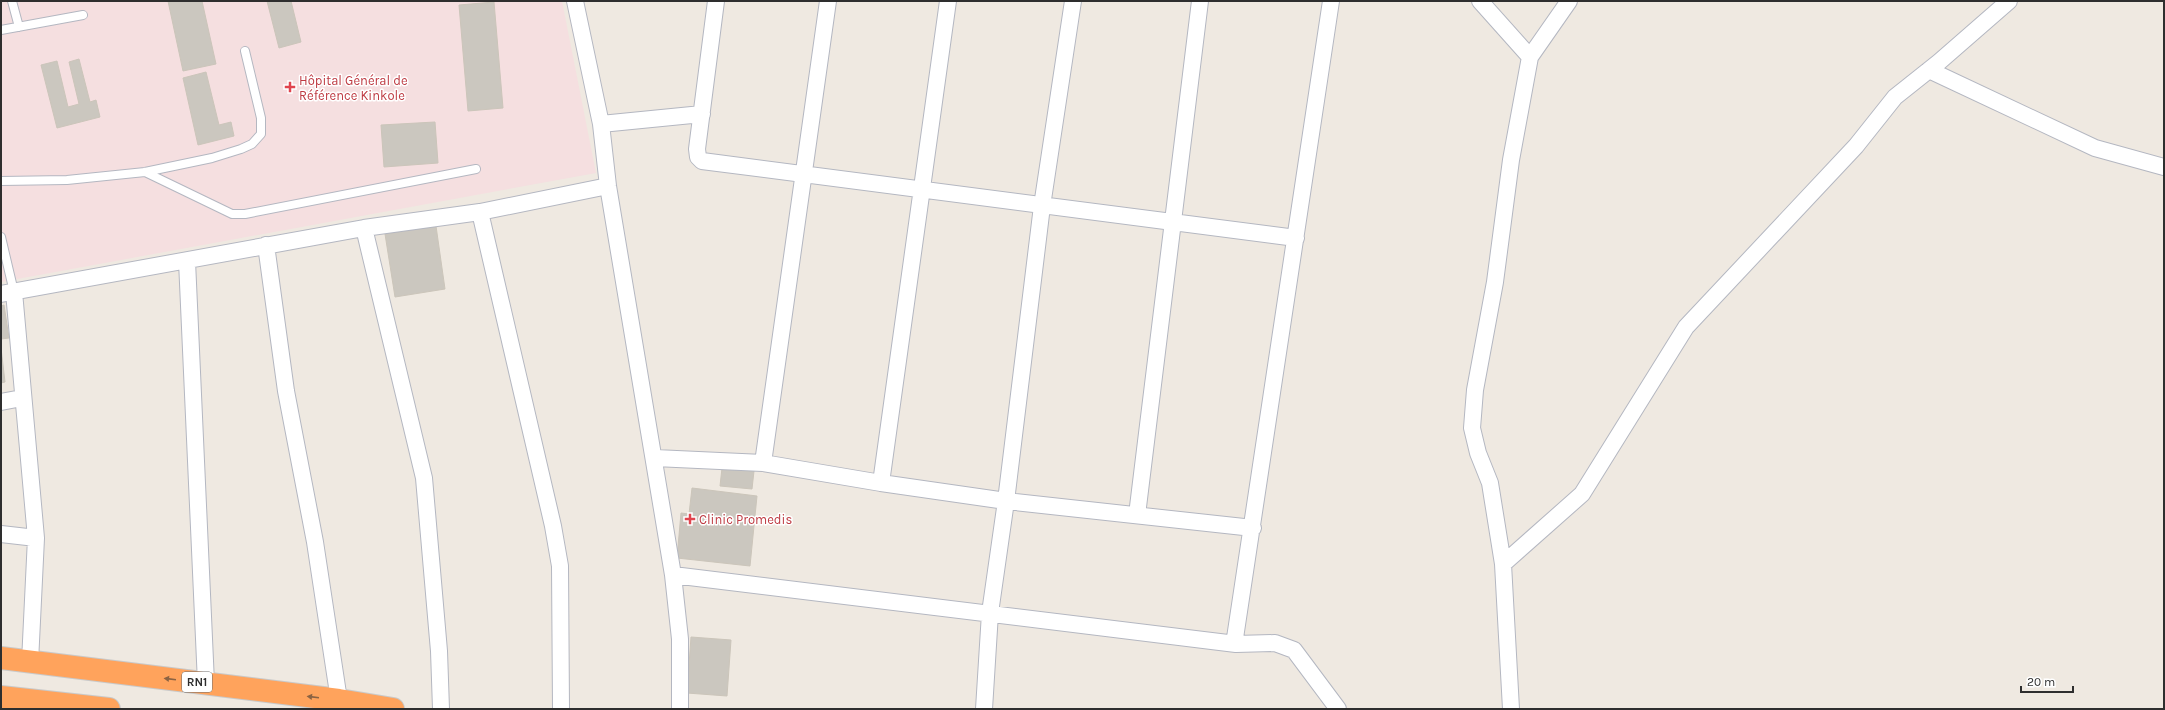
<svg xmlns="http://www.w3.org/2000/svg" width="2165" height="710" font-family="Karla,sans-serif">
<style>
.medical{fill:#f5dfe0}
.building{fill:#cbc7bf;stroke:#cbc5ba}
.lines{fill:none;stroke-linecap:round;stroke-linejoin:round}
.lane-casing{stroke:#b4b7c1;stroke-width:10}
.street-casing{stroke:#b4b7c1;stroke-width:18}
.highway-casing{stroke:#c9c9c9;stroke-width:24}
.lane{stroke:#fff;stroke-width:8}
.street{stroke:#fff;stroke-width:16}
.highway{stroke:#ffa35c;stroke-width:22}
.oneway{fill:#8c6343}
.health-dot{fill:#e0444e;stroke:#fff;stroke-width:1.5}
.labels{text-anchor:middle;stroke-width:3;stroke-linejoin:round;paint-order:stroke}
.shield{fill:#fff;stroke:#6d6d6d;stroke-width:1}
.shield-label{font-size:12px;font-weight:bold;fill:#2e2e2e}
.health-label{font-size:13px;fill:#be3a42;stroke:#fff;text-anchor:start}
</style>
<rect width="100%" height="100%" fill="#efe9e1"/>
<path class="medical" d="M1,1H562L596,173L1,282Z"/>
<path class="building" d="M168,1H202L216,64L183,71Z
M267,1H291L301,42L279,48Z
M494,2L503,108L468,111L459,5Z
M79,59L90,102L96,100L100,117L57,128L41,65L57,61L68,107L79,104L69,62Z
M206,72L219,125L231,122L234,136L198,145L183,78Z
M435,122L438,163L384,167L381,125Z
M436,226L445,289L395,297L385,234Z
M4,305L9,338L1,339V306Z
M1,348L5,382L1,383Z
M722,468L754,471L752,489L720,486Z
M692,488L757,496L750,566L677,558L681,513L689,514Z
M691,637L731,640L727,696L687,693Z"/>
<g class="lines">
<g class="lane-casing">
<path id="lane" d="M12,1L19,27
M1,30L83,15
M145,172L232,214H245L476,169
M1,181L67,180L145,172L212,158L241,149L252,144L261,134V118L245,51
M1,237L14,292"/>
</g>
<g class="street-casing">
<path id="street" d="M575,1L601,124L608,186L673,575L680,639V709
M716,1L697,149L698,157L702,161L1296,238
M1331,1L1235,638L1236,644L1275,643L1294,650L1338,709
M1480,1L1530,57
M1929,70L2095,148L2164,167
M601,124L702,114
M480,212L553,526L560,566L561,709
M364,228L424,478L439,651L441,709
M266,245L286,391L315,542L339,700
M187,261L206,683
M14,292L36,538L30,662
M1,294L364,228L480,212L608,186
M1,402L22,398
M655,458L763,463L881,483L1006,501L1253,528
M763,463L828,1
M881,483L948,1
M1137,515L1200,1
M1,534L36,538
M1503,564L1582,494L1686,327L1856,146L1895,97L1939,62L2009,1
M673,575L1236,644
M984,709L990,613L1006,501L1042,206L1073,1
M1511,709L1503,564L1490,483L1478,453L1472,428L1475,390L1495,282L1511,160L1530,57L1569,1"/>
</g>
<g class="highway-casing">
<path id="highway" d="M1,658L339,700L393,709
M1,697L109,709"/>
</g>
<use href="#lane" class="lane"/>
<use href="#street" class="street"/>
<use href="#highway" class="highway"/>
</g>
<defs><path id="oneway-solid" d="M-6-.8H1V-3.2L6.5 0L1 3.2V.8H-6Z"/></defs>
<g class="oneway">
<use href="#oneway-solid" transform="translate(170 679) rotate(-173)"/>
<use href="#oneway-solid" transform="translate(313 697) rotate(-173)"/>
</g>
<g class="health-dot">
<path d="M288 81h4v4h4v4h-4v4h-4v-4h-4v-4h4z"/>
<path d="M688 513h4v4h4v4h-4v4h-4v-4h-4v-4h4z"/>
</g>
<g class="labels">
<rect class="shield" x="182" y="672" width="30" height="20" rx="3"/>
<g class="shield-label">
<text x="197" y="686">RN1</text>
</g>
<g class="health-label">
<text x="299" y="85">Hôpital Général de<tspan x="299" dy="15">Référence Kinkole</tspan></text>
<text x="699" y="524">Clinic Promedis</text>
</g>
</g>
<rect width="2165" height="710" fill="none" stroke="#2e2e2e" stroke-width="4"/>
<path d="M2021 686v6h52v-6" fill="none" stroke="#2e2e2e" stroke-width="2"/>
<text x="2027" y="686" font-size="12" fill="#2e2e2e" stroke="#ffffff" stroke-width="3" paint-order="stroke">20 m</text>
</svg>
